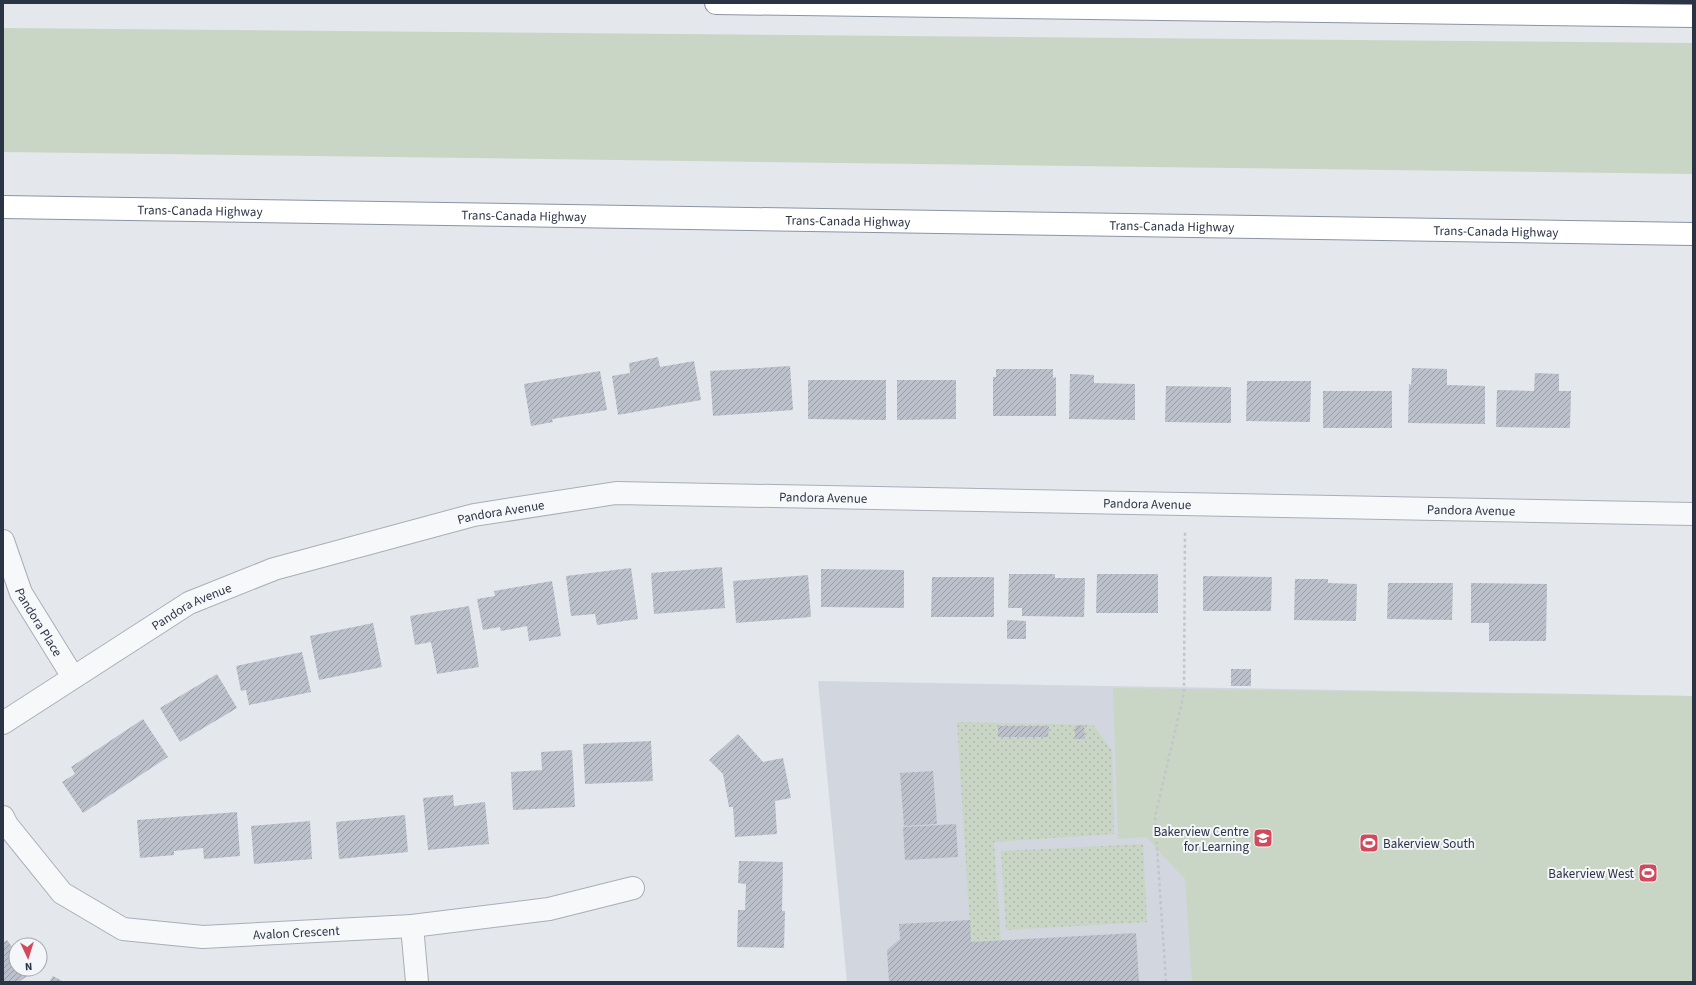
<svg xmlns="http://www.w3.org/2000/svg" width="1696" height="985" font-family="'Source Sans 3',sans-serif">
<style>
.built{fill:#d2d6de}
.green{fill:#c9d6c5}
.park{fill:url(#park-dots)}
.building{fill:url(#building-hatch)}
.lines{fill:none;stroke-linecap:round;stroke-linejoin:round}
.minor-casing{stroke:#a9aeb7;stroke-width:24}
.highway-casing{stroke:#8b94a3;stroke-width:24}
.path{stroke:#c2c5cb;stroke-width:2.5;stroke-dasharray:3 3;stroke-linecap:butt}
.minor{stroke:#f7f8fa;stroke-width:22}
.highway{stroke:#fff;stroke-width:22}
.labels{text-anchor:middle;stroke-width:4;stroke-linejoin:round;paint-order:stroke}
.street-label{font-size:13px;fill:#2b3445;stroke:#f4f6f9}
.poi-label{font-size:13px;fill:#2b3445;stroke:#f4f6f9;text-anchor:end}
</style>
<defs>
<pattern id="park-dots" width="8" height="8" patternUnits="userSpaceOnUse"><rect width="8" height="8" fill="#c9d6c5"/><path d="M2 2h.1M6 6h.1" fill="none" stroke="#adb8ab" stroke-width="1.8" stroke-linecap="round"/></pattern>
<pattern id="building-hatch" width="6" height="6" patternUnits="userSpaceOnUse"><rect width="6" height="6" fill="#bbc0ca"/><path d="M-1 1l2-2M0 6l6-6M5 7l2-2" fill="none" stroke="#989da6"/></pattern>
</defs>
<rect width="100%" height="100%" fill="#e4e7ec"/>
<path class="built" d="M818,681L1693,696V982H847Z"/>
<path class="green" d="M3,28L1693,43V174L3,152Z
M1113,688L1693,696V982H1192L1185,879L1146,837L1118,839Z"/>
<path class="park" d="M957,722L1093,725L1112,750L1114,834L994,842L1001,940L971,942Z
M1143,844L1147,922L1006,930L1001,851Z"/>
<path class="building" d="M658,357L660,367L694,361L701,400L618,415L612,376L630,373L629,363Z
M790,366L793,410L713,416L710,371Z
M1412,368L1447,369V385L1485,386V424L1408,423L1409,384L1411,385Z
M996,369H1053V378L1056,377V416H993V377H996Z
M600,371L607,410L552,419L553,422L531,426L524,384Z
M1535,373L1559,374V391H1571L1570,428L1496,427L1497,390L1534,391Z
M1070,374L1094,375V383L1135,384V420L1069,419Z
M808,380H886V420L808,419Z
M897,380H956V419L897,420Z
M1247,381H1311L1310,422L1246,421Z
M1166,386L1231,387V423L1165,422Z
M1323,391H1392V428H1323Z
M722,567L725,608L654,614L651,573Z
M631,568L638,619L597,625L595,614L571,616L566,576Z
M821,569L904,570V608L821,607Z
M1009,574H1055V578H1085L1084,617L1022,616V608H1008Z
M1097,574H1158V613H1096Z
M808,575L811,617L736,623L733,581Z
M1203,576L1272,577L1271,611H1203Z
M932,577H994V617H931Z
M1295,579H1328V583L1357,584L1356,621L1294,620Z
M552,581L561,636L529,641L527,626L501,631L500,627L483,630L477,599L495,596L494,591Z
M1388,583H1453L1452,620L1387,619Z
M1471,583L1547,584L1546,641H1489V623H1471Z
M469,606L479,667L437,674L431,642L415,645L410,616Z
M1007,620L1026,621V639H1007Z
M373,623L382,667L319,680L310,636Z
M302,652L311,692L249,705L246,690L241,691L236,666Z
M1231,669H1251V686H1231Z
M217,674L237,708L180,742L160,708Z
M143,719L168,757L83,813L62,782L75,774L71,767Z
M1084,725L1085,739H1075V726Z
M998,726H1049L1048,737H998Z
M738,734L763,762L783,758L791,798L775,801L777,834L735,837L733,807H729L723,774L709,760Z
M651,741L653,781L585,784L583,744Z
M572,750L575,807L513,810L511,772L542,770L541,752Z
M933,771L937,824L904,826L900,773Z
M453,795L454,806L485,802L489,844L428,850L423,798Z
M237,812L240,856L204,859L203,848L174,851V855L140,858L137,820Z
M405,815L408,852L339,859L336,822Z
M310,821L312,859L254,864L251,826Z
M956,824L958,857L905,860L903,827Z
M739,861L783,862L782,911H785L784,948L737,947L738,910H745L746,884L738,883Z
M970,920L971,942L1136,933L1139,982H889L887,950L900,939L899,924Z
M7,940L16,952V969H28L31,973L19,982H3V943Z
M53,976L64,982H49Z"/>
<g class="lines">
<g class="minor-casing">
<g id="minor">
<path id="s1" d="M3,541L21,593L73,677"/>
<path id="s2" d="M3,723L189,603L274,569L474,515L616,493L1693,514"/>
<path id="s3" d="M3,817L7,825L62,893L123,929L203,937L412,926L549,909L633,888"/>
<path d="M412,926L417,982"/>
</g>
</g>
<g class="highway-casing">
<g id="highway">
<path d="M716,3L1693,16"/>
<path id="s4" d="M3,207L1693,234"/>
</g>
</g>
<path class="path" d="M1166,982L1155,817L1184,693L1185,531"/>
<use href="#minor" class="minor"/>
<use href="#highway" class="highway"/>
</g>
<defs>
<g id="school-square" transform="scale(1)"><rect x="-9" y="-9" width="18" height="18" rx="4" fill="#d1495b" stroke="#f4f6f9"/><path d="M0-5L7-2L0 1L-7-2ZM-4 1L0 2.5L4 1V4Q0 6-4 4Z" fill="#fff"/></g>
<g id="stadium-square" transform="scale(1)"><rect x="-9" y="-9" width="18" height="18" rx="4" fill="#d1495b" stroke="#f4f6f9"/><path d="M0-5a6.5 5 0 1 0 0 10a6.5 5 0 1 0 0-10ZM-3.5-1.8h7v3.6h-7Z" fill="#fff"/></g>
</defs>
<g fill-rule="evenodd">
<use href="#school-square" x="1263" y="838"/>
<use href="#stadium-square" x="1369" y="843"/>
<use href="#stadium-square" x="1648" y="873"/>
</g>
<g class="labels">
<g class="street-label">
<text dy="5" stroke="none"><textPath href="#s4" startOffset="197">Trans-Canada Highway</textPath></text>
<text dy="5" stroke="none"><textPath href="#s4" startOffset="521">Trans-Canada Highway</textPath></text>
<text dy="5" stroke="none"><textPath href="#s4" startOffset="845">Trans-Canada Highway</textPath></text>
<text dy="5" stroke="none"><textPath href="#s4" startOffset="1169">Trans-Canada Highway</textPath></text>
<text dy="5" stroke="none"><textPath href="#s4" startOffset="1493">Trans-Canada Highway</textPath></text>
<text dy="5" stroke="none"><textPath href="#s2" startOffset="871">Pandora Avenue</textPath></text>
<text dy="5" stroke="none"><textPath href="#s2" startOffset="1195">Pandora Avenue</textPath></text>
<text dy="5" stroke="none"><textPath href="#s2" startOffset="1519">Pandora Avenue</textPath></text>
<text dy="5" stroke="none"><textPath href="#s2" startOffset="547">Pandora Avenue</textPath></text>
<text dy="5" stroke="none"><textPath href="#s2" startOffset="222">Pandora Avenue</textPath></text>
<text dy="5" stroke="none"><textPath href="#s1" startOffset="89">Pandora Place</textPath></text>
<text dy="5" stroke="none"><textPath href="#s3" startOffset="341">Avalon Crescent</textPath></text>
</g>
<g class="poi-label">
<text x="1249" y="836">Bakerview Centre<tspan x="1249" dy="15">for Learning</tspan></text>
<text x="1383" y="848" text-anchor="start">Bakerview South</text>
<text x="1634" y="878">Bakerview West</text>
</g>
</g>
<rect width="1696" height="985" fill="none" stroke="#2b3445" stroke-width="8"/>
<g transform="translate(28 957) rotate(176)"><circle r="19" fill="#f4f6f9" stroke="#a4a8b1"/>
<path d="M0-3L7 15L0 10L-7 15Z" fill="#d1495b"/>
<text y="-6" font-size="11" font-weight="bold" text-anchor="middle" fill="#2b3445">N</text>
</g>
</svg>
